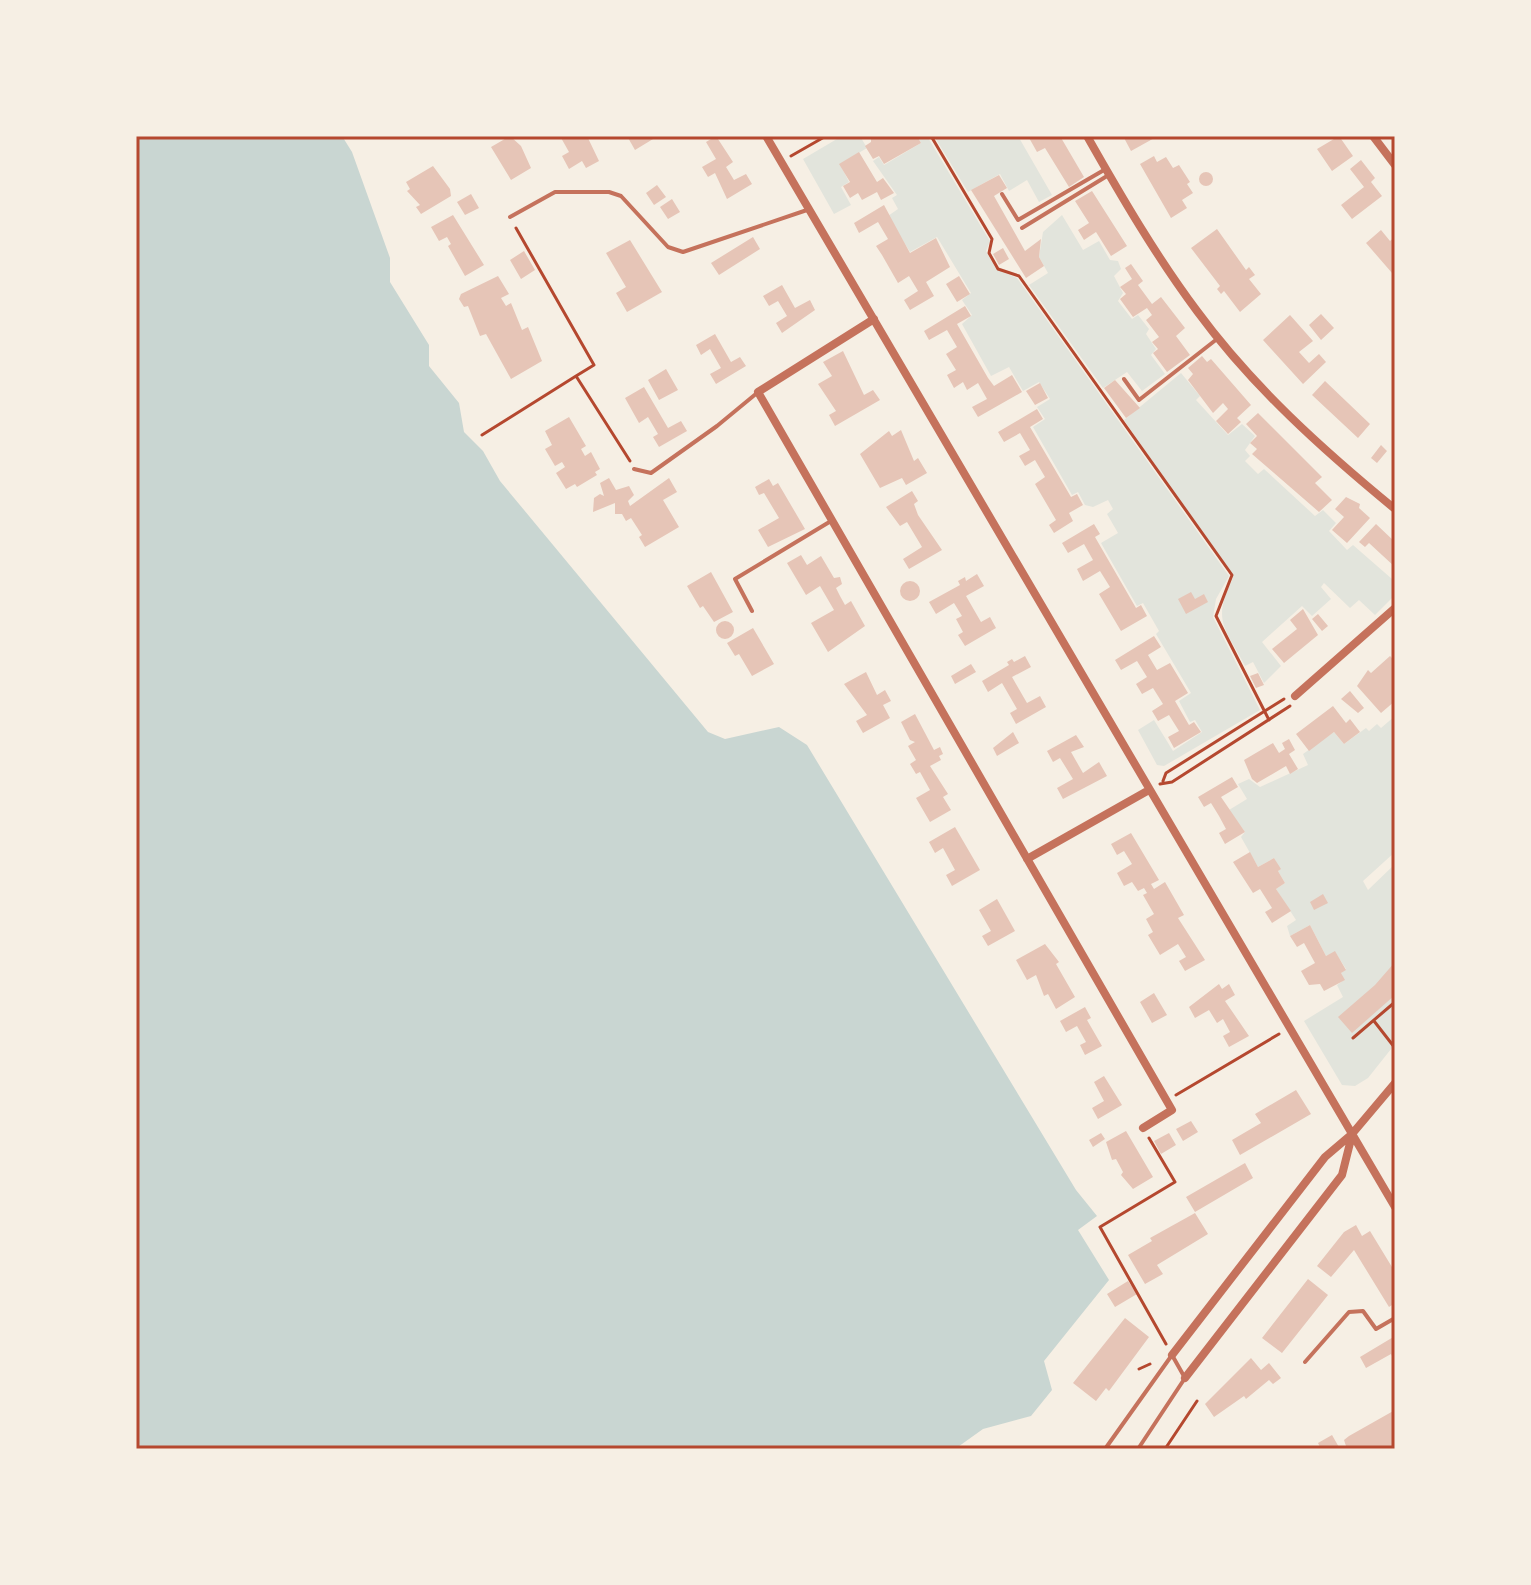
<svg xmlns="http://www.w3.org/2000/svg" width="1531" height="1585" font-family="'Sofia Sans Condensed',sans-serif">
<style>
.green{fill:#e2e4dc}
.water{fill:#c9d6d2}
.building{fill:#e6c5b7}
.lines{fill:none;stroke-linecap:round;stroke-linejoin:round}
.path{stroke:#b5482f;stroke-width:3}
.service{stroke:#c5725c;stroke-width:4}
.minor{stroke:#c5725c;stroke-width:8}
.neatline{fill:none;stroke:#b5482f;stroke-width:3}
</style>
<rect width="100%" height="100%" fill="#f6efe4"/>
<path class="green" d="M842,136H860L867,148L840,164L849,182L841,187L851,205L834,214L803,159Z
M917,136H927L985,233L990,241L986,251L996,269L1017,278L1229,576L1216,599L1213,617L1260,710L1164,766L1157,765L1138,730L1154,720L1173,751L1202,732L1195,720L1190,722L1179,701L1191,693L1156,634L1159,631L1143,603L1137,606L1101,543L1118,533L1107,514L1113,509L1108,500L1093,507L1085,505L1078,492L1072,495L1033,427L1045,419L1037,407L1050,399L1039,382L1023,391L1009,367L991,376L962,324L972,315L962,300L971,293L937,237L910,252L888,216L898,209L892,198L897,195L873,161L879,157L884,165L921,143Z
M934,136H1018L1052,195L1039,202L1027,180L1009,191L1000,174L968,192Z
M1062,215L1083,250L1099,241L1110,260L1118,261L1121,269L1114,276L1123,293L1118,301L1132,319L1138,315L1149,329L1146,334L1156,349L1151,355L1165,374L1142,391L1127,372L1103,388L1029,285L1048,273L1039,257L1043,232Z
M1181,373L1200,396L1196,400L1228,435L1242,424L1255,436L1245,450L1250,456L1245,461L1258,474L1264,469L1315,516L1323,510L1336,523L1329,531L1347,550L1353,545L1392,579L1395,577V595L1375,615L1359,600L1350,608L1324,583L1321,587L1331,599L1312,616L1302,606L1262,642L1281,666L1264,683L1253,662L1245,666C1224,626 1212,621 1233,578L1124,420Z
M1395,716V852L1363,881L1368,890L1395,864V1044L1368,1078L1355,1086L1342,1085L1304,1021L1343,997L1337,985L1344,980L1341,973L1346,969L1335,952L1326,956L1310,925L1290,936L1287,926L1296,920L1276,889L1285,883L1278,871L1280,869L1274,858L1258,867L1241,837L1245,832L1229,810L1247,799L1238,784L1249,779L1260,787L1308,765L1303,754L1334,732L1344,744L1366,728L1369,731L1377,724L1381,728Z"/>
<path class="water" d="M136,136H342L352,152L390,258V282L429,345V366L459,403L464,432L483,451L500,481L708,732L725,739L779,727L807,745L1076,1190L1097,1216L1078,1230L1109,1280L1044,1361L1052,1390L1031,1416L983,1429L955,1449H136Z"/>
<path class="building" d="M510,136L521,146L531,168L511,180L491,147Z
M560,136H587L599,161L586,168L582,161L569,169L562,156L569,152Z
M627,136H658L635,150Z
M716,136L733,162L726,167L734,180L746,174L752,184L727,199L715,173L708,177L702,167L716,159L706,142Z
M871,136H917L921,143L884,164L879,156L873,159L865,146L871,142Z
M1028,136H1060L1084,177L1069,187L1045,148L1037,152Z
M1123,136H1158L1131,151Z
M1339,136L1353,156L1332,171L1317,149Z
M859,152L877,182L883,178L894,193L881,200L877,192L862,200L858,193L850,198L843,186L850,182L839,164Z
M1154,156L1157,162L1166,157L1173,168L1179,165L1190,182L1187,184L1193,193L1182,200L1187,208L1171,218L1140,164Z
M1361,160L1375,178L1371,182L1382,196L1352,219L1341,205L1364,187L1350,169Z
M433,166L450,189L451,196L421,214L416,207L420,205L407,191L410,189L406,182Z
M1199 179a7 7 0 1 1 14 0a7 7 0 1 1-14 0Z
M999,175L1007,188L994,196L1025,251L1041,239L1039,257L1044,266L1026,278L971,190Z
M657,185L666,197L654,205L646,193Z
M1092,191L1127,246L1111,256L1096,232L1084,240L1078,230L1089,223L1075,201Z
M471,194L479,208L465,215L457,202Z
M672,199L680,212L668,219L660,207Z
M884,205L910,253L936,238L950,267L926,282L934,296L910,310L904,300L918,291L909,276L898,283L882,255L876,246L888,239L878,222L859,233L854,223Z
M453,215L484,265L465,276L448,246L451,244L447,237L439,241L431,227Z
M1217,229L1246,270L1249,267L1255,275L1249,279L1261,294L1240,312L1224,291L1221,294L1217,289L1220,286L1191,248Z
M1381,230L1390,241L1395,237V270L1392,273L1366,243Z
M753,237L760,249L719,275L711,263Z
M630,240L662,292L627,312L616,293L626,287L606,253Z
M1003,248L1009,259L999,265L993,254Z
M524,251L535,270L521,279L510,260Z
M1131,264L1143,281L1138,285L1152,304L1161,297L1185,328L1176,336L1190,355L1167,372L1153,353L1158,349L1152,342L1159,337L1146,320L1152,315L1147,308L1133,317L1120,299L1126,294L1120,287L1132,279L1125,268Z
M498,276L509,294L501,298L506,306L511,303L522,330L528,327L542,361L511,379L486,334L480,336L468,306L464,307L459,299L461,294Z
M959,276L970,294L957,302L946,284Z
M782,285L795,308L810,300L815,310L782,333L776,323L787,316L778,301L769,306L763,296Z
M965,306L971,316L957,324L988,378L994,386L1012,375L1022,392L978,417L972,407L987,399L978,383L967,390L963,382L954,388L947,375L956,370L946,354L957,347L947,330L929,340L924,331Z
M1321,314L1334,328L1321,340L1309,325Z
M1290,315L1313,341L1299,352L1309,363L1319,354L1326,362L1303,384L1263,340Z
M715,334L731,362L740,357L746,366L716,384L710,374L721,368L710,349L701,355L696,345Z
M843,351L864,395L873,390L880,400L835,426L829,415L836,411L818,384L832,376L823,362Z
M1202,356L1207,362L1211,359L1251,405L1237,418L1241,422L1228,434L1216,421L1228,409L1223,403L1213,413L1188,380L1193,374L1188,368Z
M666,369L678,390L659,400L648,380Z
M1115,380L1140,408L1126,418L1104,388Z
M1325,381L1370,424L1358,438L1312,395Z
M1040,383L1048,398L1035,405L1026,391Z
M644,387L668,428L681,421L687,431L659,447L653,437L658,434L648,417L639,423L625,398Z
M1037,409L1043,419L1030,427L1071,497L1077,494L1083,505L1069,513L1073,521L1054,533L1049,525L1056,520L1035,484L1045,477L1035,460L1025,466L1019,456L1030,450L1020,433L1004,442L998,432Z
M1258,413L1322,477L1315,483L1332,500L1319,512L1252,454L1257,449L1250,443L1257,436L1246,424Z
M569,417L586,446L581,449L585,456L591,452L600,469L595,472L597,475L577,487L575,484L566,489L556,473L565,467L562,462L555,466L545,449L552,445L545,431Z
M901,430L914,461L918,458L927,473L906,485L902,478L880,488L860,454L889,431L892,436Z
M1381,445L1387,451L1377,463L1371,458Z
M609,478L616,490L629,486L634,495L628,501L630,506L669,478L677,492L663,500L679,527L645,547L639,537L642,535L631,518L626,521L622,514H615V503L593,512L594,498L600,494L604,496L600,483Z
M769,479L773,486L778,483L805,529L768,547L758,530L779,518L764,493L759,495L755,487Z
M912,491L918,501L914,504L918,515L942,550L909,569L903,559L922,547L907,522L900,526L886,507Z
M1346,497L1360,504L1359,508L1370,518L1347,543L1332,530L1344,517L1335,509Z
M1094,524L1100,534L1095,537L1136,608L1141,605L1147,616L1121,631L1099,594L1110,587L1100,571L1083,581L1077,569L1093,560L1084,544L1068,553L1062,543Z
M1376,524L1395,542V567L1369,543L1365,547L1359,542Z
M801,555L807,565L821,556L834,578L840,577L842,584L836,588L840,596L845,605L851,601L865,626L828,652L811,623L834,610L820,586L806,595L787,563Z
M711,572L733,612L714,622L703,606L700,608L687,586Z
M977,574L984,586L966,596L981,622L990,617L996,628L965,646L958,635L963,632L956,619L962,616L954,603L936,614L929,602L960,585L958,581L965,577L966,581Z
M900 591a10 10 0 1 1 20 0a10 10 0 1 1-20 0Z
M1191,592L1195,599L1204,594L1208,602L1186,614L1178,599Z
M1303,609L1318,635L1284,663L1272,649L1297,629L1290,620Z
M1318,614L1328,626L1322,631L1312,619Z
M716 630a9 9 0 1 1 18 0a9 9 0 1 1-18 0Z
M753,628L774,664L752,676L739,654L735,656L727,643Z
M1154,636L1161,647L1148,655L1157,670L1170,663L1188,693L1175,701L1189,725L1194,722L1201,732L1174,748L1168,737L1179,731L1169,715L1158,721L1152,711L1163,704L1153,688L1142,694L1136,684L1147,677L1137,661L1121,670L1115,660Z
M1025,656L1031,667L1012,677L1027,703L1040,696L1046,707L1016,724L1010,713L1017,709L1002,683L988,692L982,681L1009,665L1007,662L1012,659L1014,662Z
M1390,656L1395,661V701L1381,713L1357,686L1368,670L1371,673Z
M971,664L976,672L955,684L951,676Z
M866,672L877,695L885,690L891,701L883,705L890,718L863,733L856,721L867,715L844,684Z
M1258,673L1264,685L1256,688L1250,676Z
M1350,691L1364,708L1358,713L1341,699Z
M1333,706L1346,723L1350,719L1360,732L1344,744L1334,732L1309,751L1296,734Z
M915,714L934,750L940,747L943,754L939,756L941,760L930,766L948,794L943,797L951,810L930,822L916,798L930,790L920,772L916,774L910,764L916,760L908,746L915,742L910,740L901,722Z
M1013,732L1019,743L997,756L993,748Z
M1076,735L1084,747L1071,752L1083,773L1099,762L1107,776L1063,799L1057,788L1073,779L1060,758L1053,762L1047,751Z
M1289,739L1295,750L1289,754L1298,769L1290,774L1286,766L1257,783L1252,779L1244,760L1273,743L1279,753L1285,749L1282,743Z
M1232,777L1238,787L1221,797L1245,832L1225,844L1219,833L1226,829L1219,816L1211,803L1204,807L1198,797Z
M955,827L980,870L952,886L946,875L955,870L943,848L935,853L929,842Z
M1131,833L1159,880L1151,884L1154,889L1165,882L1184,915L1178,918L1205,960L1185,971L1179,961L1186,957L1178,944L1160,955L1148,935L1153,932L1146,919L1154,914L1143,895L1147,893L1144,888L1138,891L1132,882L1124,886L1117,873L1132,864L1124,851L1117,855L1111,844Z
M1250,852L1258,867L1274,858L1281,869L1278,871L1285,883L1276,889L1291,911L1272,923L1265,912L1272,908L1260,889L1253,893L1233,862Z
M1323,894L1328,903L1314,910L1310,902Z
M997,899L1015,931L988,946L982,936L991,931L979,910Z
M1310,925L1326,956L1335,951L1346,970L1341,973L1345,980L1324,991L1320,984L1309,985L1301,971L1315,963L1304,943L1297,947L1290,936Z
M1045,944L1059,962L1056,964L1075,997L1056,1009L1048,994L1044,996L1036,975L1027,980L1016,960Z
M1395,962V995L1352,1033L1338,1017L1375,985Z
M1219,984L1222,989L1229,984L1235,995L1225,1001L1249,1036L1229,1047L1223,1036L1230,1032L1223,1019L1217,1023L1209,1010L1195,1018L1189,1007Z
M1154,993L1167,1015L1152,1023L1140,1002Z
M1085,1007L1091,1018L1087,1020L1102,1046L1085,1055L1080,1045L1086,1042L1077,1026L1066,1032L1060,1021Z
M1104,1076L1122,1105L1098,1119L1092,1108L1104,1101L1094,1082Z
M1296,1090L1311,1114L1240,1155L1232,1140L1261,1123L1255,1114Z
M1191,1121L1198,1132L1183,1141L1176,1129Z
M1126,1131L1153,1177L1133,1189L1121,1175L1123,1172L1116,1159L1112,1160L1106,1142Z
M1101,1133L1105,1139L1093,1147L1089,1140Z
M1169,1133L1176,1145L1161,1154L1154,1141Z
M1245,1163L1253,1178L1195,1212L1186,1197Z
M1195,1213L1208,1234L1157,1265L1163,1274L1145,1284L1128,1255L1152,1241L1150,1238Z
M1356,1225L1362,1236L1370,1231L1395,1272V1303L1389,1307L1354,1250L1331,1277L1317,1266L1344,1232Z
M1308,1279L1328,1295L1282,1353L1262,1338Z
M1128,1281L1137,1294L1115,1307L1107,1294Z
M1125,1318L1149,1337L1109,1391L1106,1388L1096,1401L1073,1383Z
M1395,1336V1362L1391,1354L1366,1368L1360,1357Z
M1251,1358L1261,1370L1269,1363L1281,1378L1273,1384L1269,1380L1246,1399L1244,1396L1214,1417L1205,1404Z
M1395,1410V1449H1347L1344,1440L1349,1436Z
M1332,1435L1340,1449H1321L1318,1443Z"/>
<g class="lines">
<path class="path" d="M931,136L992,239L989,253L998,269L1019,276L1232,575L1216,616L1269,720
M791,156L826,136
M516,228L594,365L576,376L630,461
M482,435L576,376
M1163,781L1166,773L1284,699
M1160,784L1172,782L1290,706
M1374,1021L1395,1048
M1353,1038L1395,1002
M1176,1095L1279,1034
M1149,1138L1175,1182L1100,1227L1166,1344
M1139,1369L1150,1364
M1165,1449L1197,1401"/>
<path class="service" d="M1002,194L1018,220L1104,170
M510,217L555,192H609L621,196L668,247L683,252L807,210
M1022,228L1107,176
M1124,379L1139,400L1217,339
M634,469L651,473L717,426L757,393
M752,611L735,579L831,521
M1305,1362L1349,1312L1363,1311L1376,1329L1395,1318
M1105,1449L1172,1355L1185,1378L1138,1449"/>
<path class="minor" d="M766,136L1395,1207
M1087,136C1121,196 1156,256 1197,311C1252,386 1323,450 1395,509
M1373,136L1395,165
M874,319L758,392L1172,1110L1143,1128
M1295,696L1395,608
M1027,859L1149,790
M1172,1355L1325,1157L1352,1134L1395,1083
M1185,1378L1342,1175L1352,1135"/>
</g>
<rect width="1531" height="1585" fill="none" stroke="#f6efe4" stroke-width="276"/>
<rect x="138" y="138" width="1255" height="1309" class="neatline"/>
</svg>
